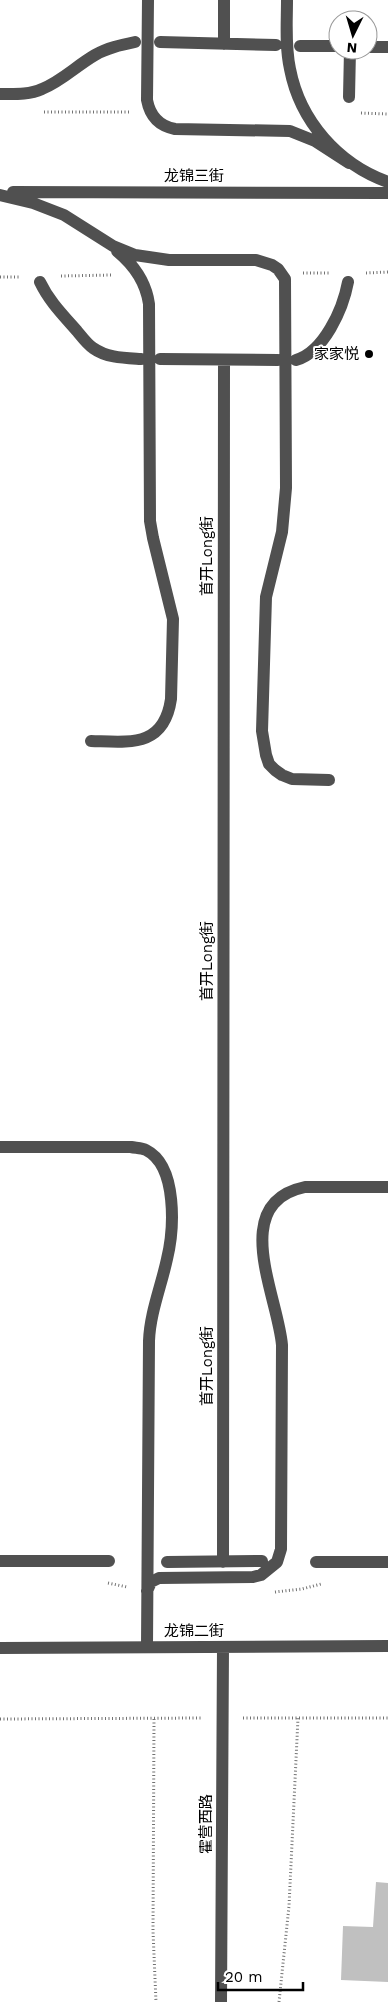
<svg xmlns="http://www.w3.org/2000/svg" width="388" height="2002" font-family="'Work Sans','Noto Sans SC',sans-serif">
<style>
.building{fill:#c0c0c0}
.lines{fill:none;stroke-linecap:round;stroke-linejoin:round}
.path{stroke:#727272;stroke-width:3;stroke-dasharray:1 2.5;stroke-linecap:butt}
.minor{stroke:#505050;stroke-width:12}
.poi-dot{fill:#000;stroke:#fff;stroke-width:2}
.labels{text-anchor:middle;stroke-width:4;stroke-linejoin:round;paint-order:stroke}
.street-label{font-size:15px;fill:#000;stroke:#fff}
.poi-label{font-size:15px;fill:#000;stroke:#fff;text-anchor:end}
</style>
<rect width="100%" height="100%" fill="#fff"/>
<path class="building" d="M376,1882L388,1883V1982L341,1980L343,1926L373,1927Z"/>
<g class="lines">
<path class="path" d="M44,112H130
M361,113L388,114
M303,273H329
M366,273L388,272
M61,276L112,275
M0,277H19
M108,1583L127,1587
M275,1592L302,1589L321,1584
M243,1718H388
M0,1719L202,1718
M154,1719L153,1931L156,2002
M279,2002L289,1906L298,1718"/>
<path class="minor" d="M148,0L147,100C150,116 159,126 175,129L290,131L315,141L349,163
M287,0C287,23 285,46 290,69C300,121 338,164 388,182
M160,42L276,45
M224,44V0
M300,46H338
M368,47H388
M0,94C14,94 29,95 42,89C62,81 76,66 95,55C107,48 121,45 135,42
M349,97L350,50
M13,192L388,193
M0,195L33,203L64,215L113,246L135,255L169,260H256L272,265L278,269L285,279L286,488L282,532L266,597L262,731L266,755L269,764L275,770L282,775L292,779L329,780
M40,282C49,301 63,315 77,331C82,337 87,344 93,348C107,358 124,358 141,359
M160,359L278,360
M296,360C324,352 343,309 348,282
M91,741C129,742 164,748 171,699L173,619L153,538L150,521L149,304C146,282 134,265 117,251
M0,1147H131C136,1148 142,1148 146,1150C178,1166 174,1230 167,1259C161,1287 150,1313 149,1341L147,1647
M0,1561H109
M167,1562L262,1561
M223,1562L224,360
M316,1562H388
M147,1591L151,1582L159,1578L253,1577L261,1575L277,1562L281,1549L282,1345C278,1296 228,1203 305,1187H388
M0,1648L388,1646
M221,2002L223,1647"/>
</g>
<circle class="poi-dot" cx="369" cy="354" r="5"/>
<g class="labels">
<g class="street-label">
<text x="194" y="181">龙锦三街</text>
<text transform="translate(207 556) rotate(-90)" y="5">首开Long街</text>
<text transform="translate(207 961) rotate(-90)" y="5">首开Long街</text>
<text transform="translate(207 1366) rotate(-90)" y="5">首开Long街</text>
<text x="194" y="1636">龙锦二街</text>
<text transform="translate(206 1824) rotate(-90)" y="5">霍营西路</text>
</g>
<g class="poi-label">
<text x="359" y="359">家家悦</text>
</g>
</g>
<g transform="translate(353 35) rotate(185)"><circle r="24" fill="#ffffff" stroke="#999999"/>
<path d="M0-4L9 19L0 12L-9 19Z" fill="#000000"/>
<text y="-8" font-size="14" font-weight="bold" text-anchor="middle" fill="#000000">N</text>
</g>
<path d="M218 1982v8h85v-8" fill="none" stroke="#000000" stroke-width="2.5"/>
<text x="225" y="1982" font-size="15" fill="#000000" stroke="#ffffff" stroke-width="4" paint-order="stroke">20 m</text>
</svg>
